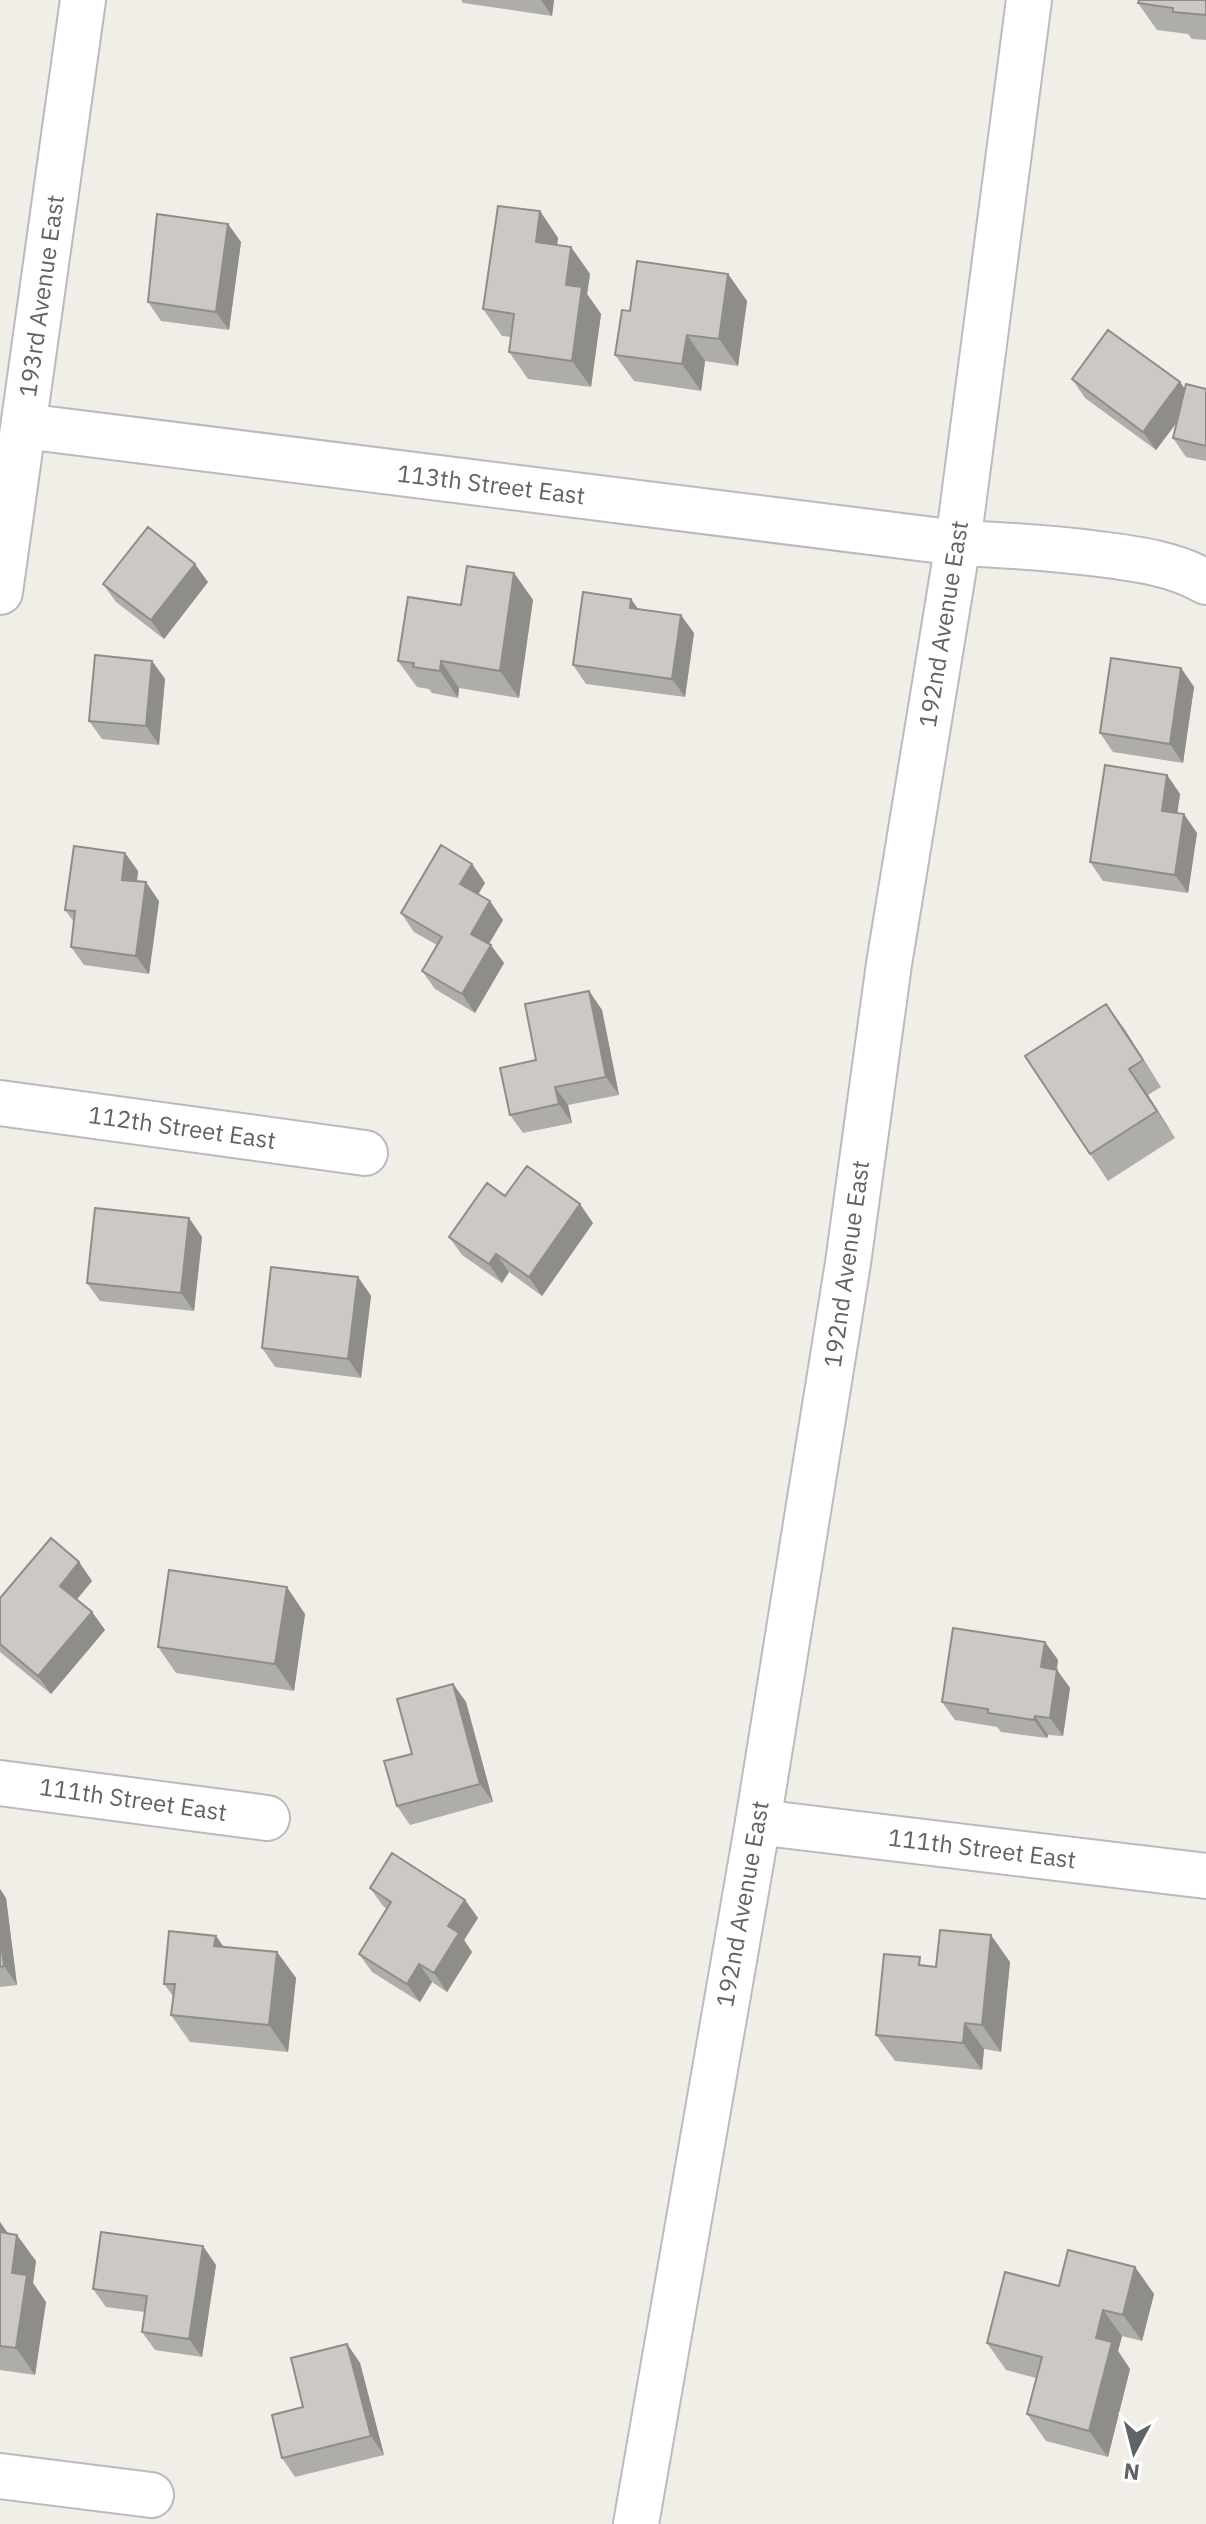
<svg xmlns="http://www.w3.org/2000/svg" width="1206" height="2524" font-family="'IBM Plex Sans',sans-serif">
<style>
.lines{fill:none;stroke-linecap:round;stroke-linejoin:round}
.street-casing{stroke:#b7babe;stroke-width:48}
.secondary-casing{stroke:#b8bcc1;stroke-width:48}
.street{stroke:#fff;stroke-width:44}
.secondary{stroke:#fff;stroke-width:44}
.wall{fill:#afada9}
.shaded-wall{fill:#8f8d89}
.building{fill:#ccc9c4;stroke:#8f8d89;stroke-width:2}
.labels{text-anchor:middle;stroke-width:8;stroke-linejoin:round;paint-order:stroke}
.street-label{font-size:24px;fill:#5e6367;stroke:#fff}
</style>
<rect width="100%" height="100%" fill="#f1eee7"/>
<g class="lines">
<g class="street-casing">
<path id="street" d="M24,426L958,543C1005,545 1052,548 1099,554C1137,559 1173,563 1206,582
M0,592L83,0
M0,1103L365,1153
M0,1783L267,1818
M758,1822L1206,1876
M0,2476L151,2495"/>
</g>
<g class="secondary-casing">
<path id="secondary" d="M636,2524L758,1822L848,1263L889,964L958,543L1029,0"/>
</g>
<use href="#street" class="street"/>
<use href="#secondary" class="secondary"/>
</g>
<path class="wall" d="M461,0H554L552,16L463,3Z
M1206,0V40L1192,39L1188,34L1157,30L1138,3Z
M540,211L558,238L557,245L571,247L590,274L587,294L601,314L591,387L528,379L509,352L511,337L502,336L483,309Z
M228,224L241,242L229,330L161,321L148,302Z
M728,274L747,301L738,366L705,361L701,391L634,381L615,355L630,311Z
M1072,379L1180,382L1185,389H1206V461L1186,457L1173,438L1177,422L1156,450L1085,398Z
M514,573L533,600L519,698L459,688L458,698L432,693L429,689L417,687L398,661L461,605Z
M208,582L164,639L116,602L103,584Z
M694,633L685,697L586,684L573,665Z
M152,661L165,679L159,745L102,739L89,721Z
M1181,668L1194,687L1183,763L1113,752L1100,733Z
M1167,775L1180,794L1177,813L1197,833L1188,893L1103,881L1090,862Z
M125,853L138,871L137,881L159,901L149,974L84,965L71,947L74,922L65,910Z
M472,864L485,883L478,894L503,920L489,944L504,963L475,1013L435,989L422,971L437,945L414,932L401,913Z
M589,991L602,1010L619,1095L568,1105L572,1123L523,1133L510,1115L536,1060Z
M1106,1004L1161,1087L1148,1095L1175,1138L1108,1181L1090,1154Z
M505,1196L593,1223L542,1296L509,1272L502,1283L462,1255L449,1237Z
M189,1218L202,1237L194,1311L100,1301L87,1283Z
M358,1277L371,1296L361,1378L275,1367L262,1348Z
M79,1562L92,1581L77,1599L92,1612L105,1630L51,1694L0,1652V1598Z
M305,1614L294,1691L176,1673L158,1647Z
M1045,1642L1058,1660L1057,1670L1070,1688L1063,1736L1048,1735L1047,1738L1001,1732L997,1727L955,1720L942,1702Z
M453,1684L466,1702L493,1802L410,1825L397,1806L412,1754Z
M370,1888L465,1900L478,1918L464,1940L472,1952L447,1992L432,1982L420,2002L372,1972L359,1954L387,1909L383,1906Z
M0,1889L6,1898L17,1985L0,1987Z
M216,1936L223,1946L277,1952L296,1978L288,2052L190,2042L171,2015L173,1996L164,1984Z
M1010,1962L1001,2052L984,2049L982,2070L895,2061L876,2035L926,1966L936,1967Z
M0,2222L8,2233L36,2261L33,2283L46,2302L35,2375L0,2370Z
M216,2265L202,2357L155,2350L142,2332L145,2312L106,2307L93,2289Z
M1135,2267L1154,2294L1142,2341L1122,2336L1118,2351L1130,2369L1108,2457L1046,2441L1027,2414L1036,2378L1006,2370L987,2343L1059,2286Z
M347,2344L360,2363L384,2455L295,2477L282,2458L303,2407Z"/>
<path class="shaded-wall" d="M541,0H554L552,16Z
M540,211L558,238L554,269L536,242Z
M228,224L241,242L229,330L216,312Z
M571,247L590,274L587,294L601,314L591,387L572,361L566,285Z
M728,274L747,301L738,366L719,339Z
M687,335L705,361L701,391L682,364Z
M1180,382L1193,401L1156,450L1143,432Z
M195,564L208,582L164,639L151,620Z
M514,573L533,600L519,698L500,671Z
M631,599L644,617L630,608Z
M681,615L694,633L685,697L672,679Z
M152,661L165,679L159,745L146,726Z
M441,661L459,688L458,698L440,671Z
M1181,668L1194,687L1183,763L1170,744Z
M1167,775L1180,794L1175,830L1162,811Z
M1184,814L1197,833L1188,893L1175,875Z
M125,853L138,871L135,898L122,880Z
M472,864L485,883L473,903L460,884Z
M146,882L159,901L149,974L136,956Z
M490,901L503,920L484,952L471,934Z
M491,945L504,963L475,1013L462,994Z
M589,991L602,1010L619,1095L606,1077Z
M1106,1004L1125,1030L1161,1087L1143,1060Z
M1129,1069L1148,1095L1175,1138Z
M555,1087L568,1105L572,1123L559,1104Z
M580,1204L593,1223L542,1296L529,1277Z
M189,1218L202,1237L194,1311L181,1293Z
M496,1254L509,1272L502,1283L489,1264Z
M358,1277L371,1296L361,1378L348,1359Z
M79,1562L92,1581L73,1604L60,1586Z
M287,1587L305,1614L294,1691L275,1664Z
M92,1612L105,1630L51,1694L38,1676Z
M1045,1642L1058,1660L1054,1685L1041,1667Z
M1057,1670L1070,1688L1063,1736L1050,1718Z
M453,1684L466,1702L493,1802L480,1784Z
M1035,1716L1048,1735L1047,1738L1034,1720Z
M0,1889L6,1898L17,1985L4,1966L0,1936Z
M465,1900L478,1918L464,1940L472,1952L447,1992L434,1973L448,1926Z
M991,1935L1010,1962L1001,2052L982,2025Z
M216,1936L234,1962L214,1946Z
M277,1952L296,1978L288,2052L269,2025Z
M419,1964L432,1982L420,2002L407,1984Z
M965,2023L984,2049L982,2070L963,2043Z
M0,2222L10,2237L0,2247Z
M17,2235L36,2261L33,2283L46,2302L35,2375L16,2348L12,2273Z
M203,2246L216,2265L202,2357L189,2339Z
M1135,2267L1154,2294L1142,2341L1123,2315Z
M1103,2310L1122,2336L1118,2351L1130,2369L1108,2457L1089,2431L1096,2338Z
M347,2344L360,2363L384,2455L371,2436Z"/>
<path class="building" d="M1139,0H1206V15L1173,12V8L1138,3Z
M498,206L540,211L536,242L571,247L566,285L582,287L572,361L509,352L514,314L483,309Z
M157,214L228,224L216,312L148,302Z
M637,261L728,274L719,339L687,335L682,364L615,355L622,310L630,311Z
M1108,330L1180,382L1143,432L1072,379Z
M1186,384L1206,389V446L1173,438Z
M148,527L195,564L151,620L103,584Z
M467,566L514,573L500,671L441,661L440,671L413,667L414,663L398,661L408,597L461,605Z
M583,592L631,599L630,608L681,615L672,679L573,665Z
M95,655L152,661L146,726L89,721Z
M1111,658L1181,668L1170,744L1100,733Z
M1105,765L1167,775L1162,811L1184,814L1175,875L1090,862Z
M441,845L472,864L460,884L490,901L471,934L491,945L462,994L422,971L442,937L401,913Z
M74,846L125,853L122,880L146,882L136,956L71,947L75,911L65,910Z
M589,991L606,1077L555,1087L559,1104L510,1115L500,1068L536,1060L525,1004Z
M1106,1004L1143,1060L1129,1069L1157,1111L1090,1154L1025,1056Z
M527,1166L580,1204L529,1277L496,1254L489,1264L449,1237L487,1183L505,1196Z
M95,1208L189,1218L181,1293L87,1283Z
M271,1267L358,1277L348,1359L262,1348Z
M51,1538L79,1562L60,1586L92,1612L38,1676L0,1644V1598Z
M169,1570L287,1587L275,1664L158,1647Z
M953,1628L1045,1642L1041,1667L1057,1670L1050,1718L1035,1716L1034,1720L988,1713V1709L942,1702Z
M453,1684L480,1784L397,1806L384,1761L412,1754L397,1699Z
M392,1853L465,1900L448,1926L459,1933L434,1973L419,1964L407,1984L359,1954L391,1902L370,1888Z
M940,1930L991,1935L982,2025L965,2023L963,2043L876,2035L884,1954L920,1957L919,1965L936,1967Z
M169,1931L216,1936L214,1946L277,1952L269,2025L171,2015L175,1984H164Z
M0,1936L4,1966L0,1967Z
M0,2232L17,2235L12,2273L27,2275L16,2348L0,2346Z
M101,2232L203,2246L189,2339L142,2332L147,2296L93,2289Z
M1068,2250L1135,2267L1123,2315L1103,2310L1096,2338L1112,2342L1089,2431L1027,2414L1042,2357L987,2343L1005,2272L1059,2286Z
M347,2344L371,2436L282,2458L272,2415L303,2407L291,2358Z"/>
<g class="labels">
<g class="street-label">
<text transform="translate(42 296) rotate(-82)" y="8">193rd Avenue East</text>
<text transform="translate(491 485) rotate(7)" y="8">113th Street East</text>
<text transform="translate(944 624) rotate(-81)" y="8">192nd Avenue East</text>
<text transform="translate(182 1128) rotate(8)" y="8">112th Street East</text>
<text transform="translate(847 1264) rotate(-82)" y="8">192nd Avenue East</text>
<text transform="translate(133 1800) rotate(8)" y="8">111th Street East</text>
<text transform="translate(982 1849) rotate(7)" y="8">111th Street East</text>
<text transform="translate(743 1904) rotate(-80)" y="8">192nd Avenue East</text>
</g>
</g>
<g transform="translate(1134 2452) rotate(187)" stroke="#ffffff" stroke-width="6" paint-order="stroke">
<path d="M0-6L14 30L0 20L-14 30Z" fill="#5e6367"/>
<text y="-12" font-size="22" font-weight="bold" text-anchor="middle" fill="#5e6367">N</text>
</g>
</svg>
